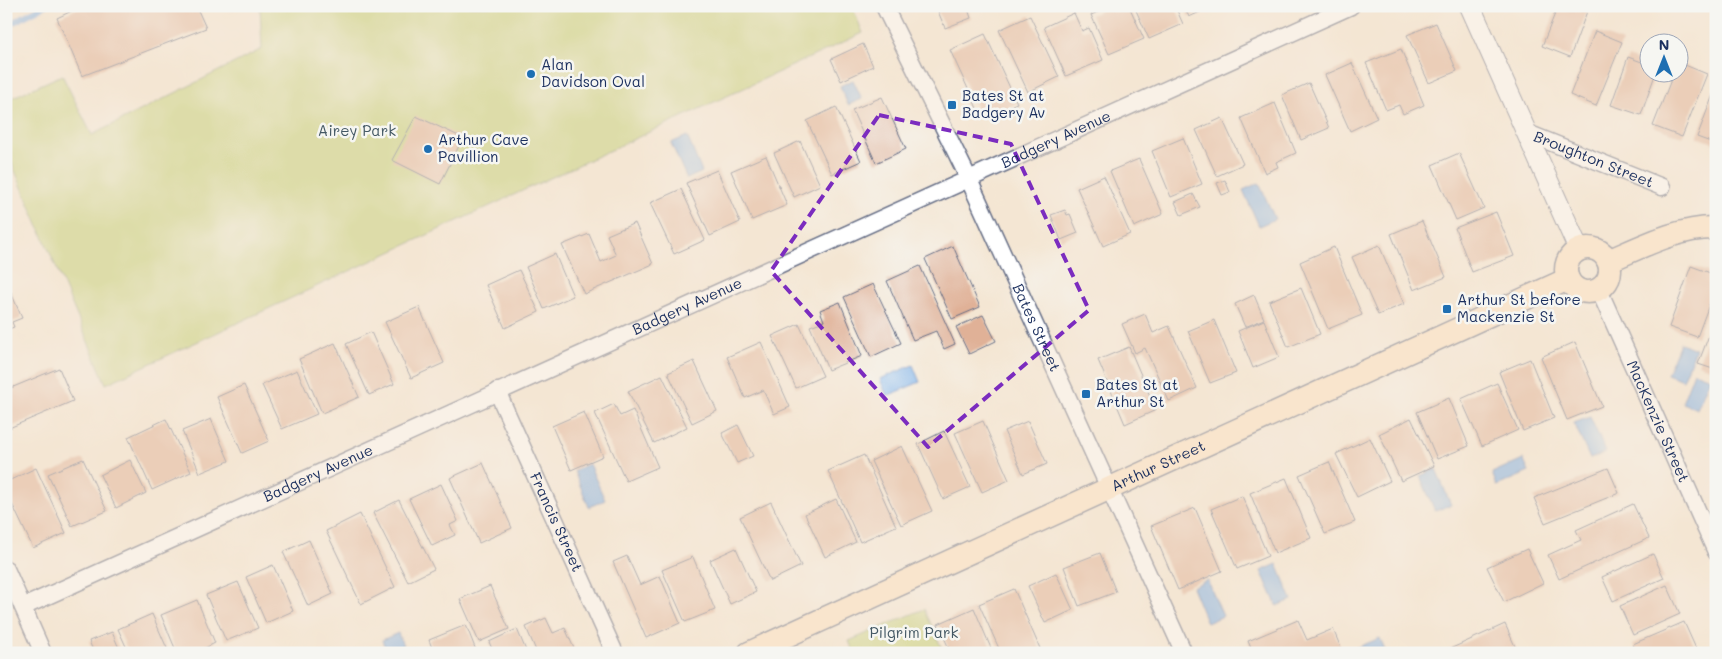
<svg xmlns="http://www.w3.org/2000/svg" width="1722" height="659" font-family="Mali,sans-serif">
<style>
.green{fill:#c1d174;stroke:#6e8069}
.water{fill:#7aafe8;stroke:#4a6fa3}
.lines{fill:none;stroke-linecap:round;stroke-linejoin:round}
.stream{stroke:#7aafe8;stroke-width:6}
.building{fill:#e0b197}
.minor-casing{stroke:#676f87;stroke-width:19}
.tertiary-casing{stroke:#676f87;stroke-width:22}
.secondary-casing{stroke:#676f87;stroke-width:25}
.minor{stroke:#fff;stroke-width:16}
.tertiary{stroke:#fff;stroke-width:20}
.secondary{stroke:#fee4c5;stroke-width:22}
.marked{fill:none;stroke:#7b2cbf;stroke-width:4;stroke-dasharray:10 6;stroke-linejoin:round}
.poi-dot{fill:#1f6fb2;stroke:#f6f6f2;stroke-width:2}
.labels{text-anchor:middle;stroke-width:5;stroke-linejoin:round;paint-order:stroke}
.poi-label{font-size:15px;fill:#1b2f5e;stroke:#f6f6f2;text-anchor:start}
.park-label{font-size:15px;fill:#445864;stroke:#f6f6f2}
.street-label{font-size:15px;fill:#1b2f5e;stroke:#f6f6f2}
</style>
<rect width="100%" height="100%" fill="#f6f6f2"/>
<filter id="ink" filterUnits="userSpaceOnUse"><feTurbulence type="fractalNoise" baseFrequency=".02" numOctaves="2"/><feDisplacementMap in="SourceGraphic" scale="10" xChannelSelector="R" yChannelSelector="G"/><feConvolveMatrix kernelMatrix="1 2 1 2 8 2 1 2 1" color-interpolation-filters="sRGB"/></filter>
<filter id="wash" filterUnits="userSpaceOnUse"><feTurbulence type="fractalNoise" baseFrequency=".0096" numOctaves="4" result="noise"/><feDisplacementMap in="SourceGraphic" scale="20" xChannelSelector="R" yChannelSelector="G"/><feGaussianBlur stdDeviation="1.12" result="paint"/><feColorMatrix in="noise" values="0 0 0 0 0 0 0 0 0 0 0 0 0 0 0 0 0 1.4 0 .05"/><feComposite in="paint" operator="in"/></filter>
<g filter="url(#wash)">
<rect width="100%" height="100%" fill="#f4e6d3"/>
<path class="green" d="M260,6H852L863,33L106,384L6,150V107L11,98L62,75L92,135L262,49Z
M924,609L944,653H854L849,641Z"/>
<path class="water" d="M853,80L862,99L848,105L840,86Z
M687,136L702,172L687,179L671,143Z
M1259,183L1275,219L1259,226L1243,190Z
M1680,343L1696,349L1683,380L1667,374Z
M913,365L920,382L887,396L880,379Z
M1694,372L1710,378L1697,409L1682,403Z
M1590,417L1606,452L1590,459L1574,423Z
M1523,459L1529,472L1497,486L1492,473Z
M589,464L605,500L589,507L574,471Z
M1436,469L1451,505L1435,511L1420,476Z
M1277,564L1292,600L1277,606L1261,571Z
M1207,580L1223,616L1207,623L1192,587Z
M398,633L406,653H387L382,640Z
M1380,638L1386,653H1347L1346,652Z"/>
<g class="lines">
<path class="stream" d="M6,26L44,6"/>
</g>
<g id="blocks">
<path class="building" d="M82,6H196L206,28L82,76L57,18Z
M945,6H967L971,18L945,28L937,9Z
M1100,6H1129L1144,39L1109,54L1091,15L1102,10Z
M1134,6H1175L1183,24L1149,39Z
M1184,6H1213L1189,17Z
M1558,6H1589L1570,57L1542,46Z
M1074,13L1082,31L1089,28L1103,60L1066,76L1044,27Z
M1030,16L1059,77L1028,92L999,30Z
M1436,23L1457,71L1429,83L1407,35Z
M1595,31L1622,42L1596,106L1570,95Z
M985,34L1017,103L982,119L950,50Z
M863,44L873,66L841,81L831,59Z
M1401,49L1424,105L1403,114L1399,105L1386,110L1366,63Z
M1628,57L1650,65V72H1656L1641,115L1611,105Z
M1352,63L1377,118L1350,131L1325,75Z
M1680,63L1707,74L1682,137L1653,126L1674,72H1680Z
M1309,83L1329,128L1301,140L1282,95Z
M1716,87V144L1697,137Z
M882,97L906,149L876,163L852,110Z
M1275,103L1296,153L1276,162L1278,167L1265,173L1241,118Z
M836,107L861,161L832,174L807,121Z
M416,116L463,138L440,184L392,160Z
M1222,118L1243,164L1217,176L1196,130Z
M1183,138L1202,184L1171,197L1152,151Z
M800,141L820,185L794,197L774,153Z
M1459,153L1484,208L1456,220L1432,165Z
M766,156L787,205L752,220L731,171Z
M1139,159L1163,214L1134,227L1110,171Z
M717,170L740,222L710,236L686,183Z
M1104,176L1130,234L1103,246L1077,188Z
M1225,180L1230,192L1222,195L1217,183Z
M681,189L705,240L674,254L650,203Z
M1193,194L1200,207L1181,215L1175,202Z
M1065,210L1067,215L1070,214L1078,233L1061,240L1051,215Z
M1496,212L1514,256L1472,272L1455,228Z
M1422,221L1446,277L1414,290L1391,234Z
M635,223L653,264L584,294L562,245L589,234L601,262L616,255L607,235Z
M1379,245L1404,304L1378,315L1352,257Z
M953,246L980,307L952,319L925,259Z
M1334,247L1362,315L1328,329L1300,262Z
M555,254L573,296L544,309L526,267Z
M920,266L955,344L944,349L936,331L913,340L887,281Z
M1691,266L1716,275V286L1697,337L1669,327Z
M519,270L539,312L505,328L486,285Z
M6,281L22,318L12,322L14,327L6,330Z
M873,284L901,343L871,357L844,297Z
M1301,288L1320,334L1288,347L1269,301Z
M1254,295L1264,319L1245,327L1235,304Z
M840,302L862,356L828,370L810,326L824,321L820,310Z
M419,307L444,363L411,378L385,322Z
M1145,314L1153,333L1169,326L1197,388L1169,401L1145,348L1135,353L1122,324Z
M983,315L996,341L969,354L956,327Z
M1716,317V370L1698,364Z
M1214,320L1236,373L1210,383L1188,331Z
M1264,320L1279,357L1253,368L1238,331Z
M799,324L823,376L796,388L772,336Z
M371,332L394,384L369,395L346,344Z
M761,342L790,407L774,414L763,390L745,398L727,357Z
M1575,342L1602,406L1567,420L1541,357Z
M335,343L359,397L322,413L299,359Z
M1129,347L1156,410L1125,424L1098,360Z
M1530,359L1554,418L1523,431L1499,372Z
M694,361L717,411L692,423L668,373Z
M59,368L73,401L9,428L6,421V390Z
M297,370L317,414L282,429L262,385Z
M662,375L687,427L654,443L628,391Z
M1497,383L1518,430L1482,446L1461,399Z
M244,385L269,441L242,453L217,397Z
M1449,398L1469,446L1437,459L1417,412Z
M614,404L620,416L633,410L658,467L626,481L595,413Z
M584,412L603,456L571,470L552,426Z
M1411,418L1434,466L1401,481L1379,434Z
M166,419L191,472L152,490L128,437Z
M211,419L229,461L200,473L182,431Z
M983,421L1009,480L982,492L955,433Z
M1028,421L1047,464L1023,474L1004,431Z
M738,425L753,456L737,463L722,433Z
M944,431L970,487L943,499L918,444Z
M1370,438L1390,481L1357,497L1336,454Z
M902,446L932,511L901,525L871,461Z
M864,455L896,526L860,542L828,471Z
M83,459L107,511L72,526L48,474Z
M130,460L146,493L116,508L100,475Z
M1329,462L1355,522L1325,534L1299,475Z
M483,463L512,528L479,543L450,478Z
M36,468L66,533L33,548L6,491V482Z
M1608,468L1619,493L1545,523L1534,498Z
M1286,478L1311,538L1275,553L1250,493Z
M441,484L458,521L450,525L455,535L432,546L409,499Z
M1242,496L1268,556L1237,569L1211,509Z
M836,499L856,542L825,557L805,514Z
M399,500L434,569L408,582L373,513Z
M771,502L801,566L770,581L740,517Z
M1633,504L1649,538L1559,579L1548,555L1581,540L1576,530Z
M1195,508L1222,571L1178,590L1151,526Z
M360,514L395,587L361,604L326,531Z
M309,540L333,594L308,606L283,552Z
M736,548L756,592L730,604L710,560Z
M1527,549L1543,583L1504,602L1487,567Z
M1100,553L1116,592L1079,606L1064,567Z
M1653,554L1664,578L1613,601L1602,577Z
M627,556L640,585L660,576L680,623L646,638L613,562Z
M693,557L715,610L685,622L662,570Z
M273,565L293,611L266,623L246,577Z
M1056,573L1073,610L1045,623L1028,586Z
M238,582L258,628L226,641L206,595Z
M1667,585L1680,614L1633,635L1620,606Z
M490,586L509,629L479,642L460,599Z
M1014,589L1042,653H1001L979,604Z
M197,600L215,643L201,650L203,653H177L161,615Z
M974,608L993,653H951L938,624Z
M152,614L169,653H129L118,629Z
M546,618L553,633L565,628L576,653H537L526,627Z
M1298,620L1307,640L1333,629L1343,653H1253L1248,641Z
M1684,622L1697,651L1637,653L1633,644Z
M1505,624L1518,653H1441Z
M466,625L477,653H434L429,640Z
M517,629L527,653H494L489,642Z
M112,632L121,653H94L89,641Z"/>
</g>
</g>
<g filter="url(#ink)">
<use href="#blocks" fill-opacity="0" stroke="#676f87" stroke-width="1"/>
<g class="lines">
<g class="minor-casing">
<g id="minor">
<path id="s1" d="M884,6L965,171L1184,653"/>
<path id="s2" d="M1525,132L1662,187"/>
<path id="s3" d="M1599,290L1716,552"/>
<path id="s4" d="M497,391L615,653"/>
<path d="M6,569L43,653"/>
<path id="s5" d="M23,607L1351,6"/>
</g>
</g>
<g class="tertiary-casing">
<path id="tertiary" d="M1470,6L1579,250"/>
</g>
<g class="secondary-casing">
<g id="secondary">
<circle cx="1588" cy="270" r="22"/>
<path d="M1608,261C1641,247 1679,227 1716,228"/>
<path id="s6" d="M749,653L1568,279"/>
</g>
</g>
<use href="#minor" class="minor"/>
<use href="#tertiary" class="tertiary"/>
<use href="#secondary" class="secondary"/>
</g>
</g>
<path d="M0 0H1722V659H0ZM879,115L1011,144L1089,310L928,447L771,271Z" fill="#f4e6d3" fill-opacity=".55" fill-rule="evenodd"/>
<path class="marked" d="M879,115L1011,144L1089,310L928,447L771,271Z"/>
<g class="poi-dot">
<circle cx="531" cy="74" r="5"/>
<rect x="947" y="100" width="10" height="10" rx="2.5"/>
<circle cx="428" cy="149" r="5"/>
<rect x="1442" y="304" width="10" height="10" rx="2.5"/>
<rect x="1081" y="389" width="10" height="10" rx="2.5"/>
</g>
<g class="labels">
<g class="poi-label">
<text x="541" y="70">Alan<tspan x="541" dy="17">Davidson Oval</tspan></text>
<text x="962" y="101">Bates St at<tspan x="962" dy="17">Badgery Av</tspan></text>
<text x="438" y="145">Arthur Cave<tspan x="438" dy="17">Pavillion</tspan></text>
<text x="1457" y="305">Arthur St before<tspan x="1457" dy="17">Mackenzie St</tspan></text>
<text x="1096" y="390">Bates St at<tspan x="1096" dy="17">Arthur St</tspan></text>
</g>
<g class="park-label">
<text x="357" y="136">Airey Park</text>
<text x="914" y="638">Pilgrim Park</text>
</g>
<g class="street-label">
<text dy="5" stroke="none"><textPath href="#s5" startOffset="1134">Badgery Avenue</textPath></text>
<text dy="5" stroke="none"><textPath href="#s2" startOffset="74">Broughton Street</textPath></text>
<text dy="5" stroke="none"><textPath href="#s5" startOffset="729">Badgery Avenue</textPath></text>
<text dy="5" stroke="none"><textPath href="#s1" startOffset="356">Bates Street</textPath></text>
<text dy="5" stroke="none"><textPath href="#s3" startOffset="144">MacKenzie Street</textPath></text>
<text dy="5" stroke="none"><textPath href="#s6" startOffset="450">Arthur Street</textPath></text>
<text dy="5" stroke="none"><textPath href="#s5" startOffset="324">Badgery Avenue</textPath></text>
<text dy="5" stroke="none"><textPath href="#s4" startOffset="144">Francis Street</textPath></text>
</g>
</g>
<rect width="1722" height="659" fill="none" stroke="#f6f6f2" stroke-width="25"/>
<g transform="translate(1664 58)"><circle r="24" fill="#f6f6f2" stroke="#9ea6b7"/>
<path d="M0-4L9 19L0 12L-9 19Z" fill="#1f6fb2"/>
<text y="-8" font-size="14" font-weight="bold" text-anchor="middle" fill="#1b2f5e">N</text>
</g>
</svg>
